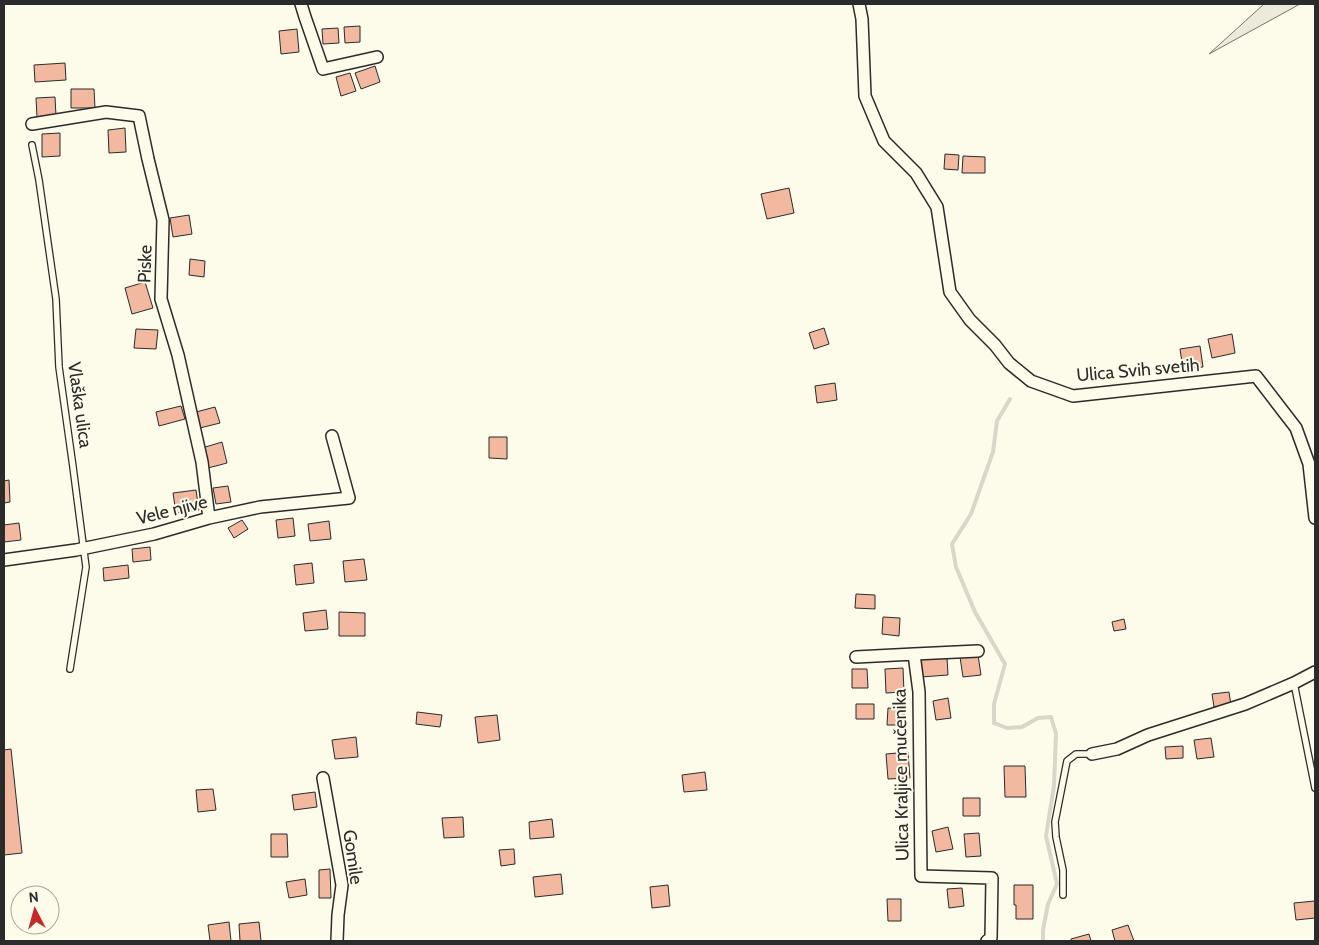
<svg xmlns="http://www.w3.org/2000/svg" width="1319" height="945" font-family="Cabin,sans-serif">
<style>
.green{fill:#ecebdb;stroke:#74746e}
.lines{fill:none;stroke-linecap:round;stroke-linejoin:round}
.stream{stroke:#d8d7c9;stroke-width:4}
.building{fill:#f2b8a0;stroke:#2b2b2b}
.lane-casing{stroke:#2b2b2b;stroke-width:8}
.street-casing{stroke:#2b2b2b;stroke-width:14}
.lane{stroke:#fdfbea;stroke-width:5.5}
.street{stroke:#fdfbea;stroke-width:11}
.labels{text-anchor:middle;stroke-width:4;stroke-linejoin:round;paint-order:stroke}
.street-label{font-size:18px;fill:#2b2b2b;stroke:#fdfbea}
</style>
<rect width="100%" height="100%" fill="#fdfbea"/>
<path class="green" d="M1264,4H1300L1209,54Z"/>
<g class="lines">
<path class="stream" d="M1010,399L997,421L993,452L971,514L952,544L956,567L975,612L1005,664L994,704V723L1007,728L1022,727L1038,718L1051,717L1056,734L1054,786L1046,836L1057,884L1048,904L1043,930V941"/>
</g>
<path class="building" d="M360,26V42L345,43L344,27Z
M338,28L339,43L323,44L322,29Z
M297,29L299,52L281,54L279,31Z
M65,63L66,80L35,82L34,65Z
M375,66L380,82L361,89L355,73Z
M350,73L356,91L341,96L336,77Z
M71,89H94L95,108H71Z
M55,97L56,116L37,117L36,98Z
M125,128L126,152L109,153L108,130Z
M60,133V156L42,157V134Z
M945,154L959,155L958,170L944,169Z
M963,156L985,157V173H962Z
M789,188L794,213L767,219L761,194Z
M189,215L192,234L173,237L170,218Z
M190,259L205,261L204,277L189,275Z
M145,282L153,308L132,314L125,288Z
M824,328L829,344L814,349L809,333Z
M136,329L158,330L156,349L134,348Z
M1232,334L1235,353L1212,358L1208,339Z
M1200,346L1203,367L1183,369L1180,349Z
M835,383L837,400L817,403L815,386Z
M181,406L185,419L159,426L156,412Z
M215,407L220,423L200,428L196,412Z
M489,437H507V459L489,458Z
M222,442L227,463L208,468L202,448Z
M9,480L10,502L4,503V481Z
M228,486L231,502L216,504L213,488Z
M196,490L199,510L176,513L173,493Z
M293,518L295,536L278,538L276,520Z
M242,520L248,529L234,538L228,528Z
M329,521L331,539L310,541L308,524Z
M19,523L21,540L4,542V525Z
M150,547L151,560L133,562L132,549Z
M364,559L367,580L345,582L343,561Z
M312,563L314,583L296,585L294,565Z
M128,565L129,578L104,581L103,568Z
M856,594L875,595V609L855,608Z
M326,610L328,629L305,631L303,613Z
M339,612L365,613V636H339Z
M883,617L900,618L899,636L882,634Z
M1124,619L1126,629L1114,631L1112,622Z
M978,655L981,675L963,677L960,657Z
M947,657L948,675L921,677L920,659Z
M903,668L904,692L886,693L885,669Z
M852,669H867L868,688H852Z
M1229,692L1231,705L1214,707L1212,694Z
M948,698L951,718L936,720L933,701Z
M856,704H874V719H856Z
M888,708L904,709V725H887Z
M417,712L442,715L440,727L416,724Z
M497,715L500,740L478,743L475,717Z
M356,737L358,757L335,759L332,740Z
M1211,738L1214,757L1197,759L1194,740Z
M1183,746V758L1166,759L1165,747Z
M11,749L22,853L4,855V750Z
M908,752L910,778L888,779L886,754Z
M1004,766H1025L1026,797H1005Z
M705,772L707,790L684,792L682,775Z
M213,789L216,810L198,812L196,790Z
M315,792L317,807L294,810L292,795Z
M963,798H980V816H963Z
M463,817L464,837L444,838L442,818Z
M552,819L554,837L530,839L529,822Z
M948,827L953,849L936,852L932,831Z
M979,833L981,856L966,857L964,834Z
M271,834H287L288,857H271Z
M514,849L515,864L501,866L499,850Z
M330,869L331,898H319V870Z
M561,874L563,894L535,897L533,877Z
M305,879L307,895L289,898L286,882Z
M668,885L670,906L652,908L650,887Z
M1014,885H1033V919H1016V905H1014Z
M962,888L964,906L949,908L947,889Z
M887,899H901V921H888Z
M1315,901V918L1296,920L1294,903Z
M229,922L231,941H210L208,925Z
M259,922L261,941H240L239,924Z
M1128,925L1134,941H1115L1112,930Z
M1089,934L1091,941H1071V939Z"/>
<g class="lines">
<g class="lane-casing">
<path id="lane" d="M32,145L39,180L56,299L59,367L73,467L86,567L70,669
M1294,683L1315,788
M1063,895V870L1056,837L1055,822L1067,761L1076,754H1092"/>
</g>
<g class="street-casing">
<path id="street" d="M301,4L305,17L323,69L377,57
M859,4L862,19L865,96L884,141L916,173L937,207L950,292L970,320L995,345L1009,363L1031,381L1073,396L1256,376L1296,428L1309,464L1315,518
M32,124L106,112L139,116L148,159L163,220L161,299L178,355L202,462L209,518
M4,560L76,550L154,534L209,518L260,507L349,498L332,436
M914,654L978,651
M856,657L914,654L919,692L921,876L992,878L991,938L987,941
M1092,754L1117,749L1148,735L1245,704L1294,683L1315,672
M323,778L342,885L338,915L337,941"/>
</g>
<use href="#lane" class="lane"/>
<use href="#street" class="street"/>
</g>
<g class="labels">
<g class="street-label">
<text transform="translate(145 264) rotate(-88)" y="6">Piske</text>
<text transform="translate(1138 370) rotate(-5)" y="6">Ulica Svih svetih</text>
<text transform="translate(80 405) rotate(82)" y="6">Vlaška ulica</text>
<text transform="translate(172 510) rotate(-14)" y="6">Vele njive</text>
<text transform="translate(901 775) rotate(-91)" y="6">Ulica Kraljice mučenika</text>
<text transform="translate(353 857) rotate(82)" y="6">Gomile</text>
</g>
</g>
<rect width="1319" height="945" fill="none" stroke="#2b2b2b" stroke-width="10"/>
<g transform="translate(35 910) rotate(354)"><circle r="24" fill="#fdfbea" stroke="#a9a89e"/>
<path d="M0-4L9 19L0 12L-9 19Z" fill="#c62828"/>
<text y="-8" font-size="14" font-weight="bold" text-anchor="middle" fill="#2b2b2b">N</text>
</g>
</svg>
